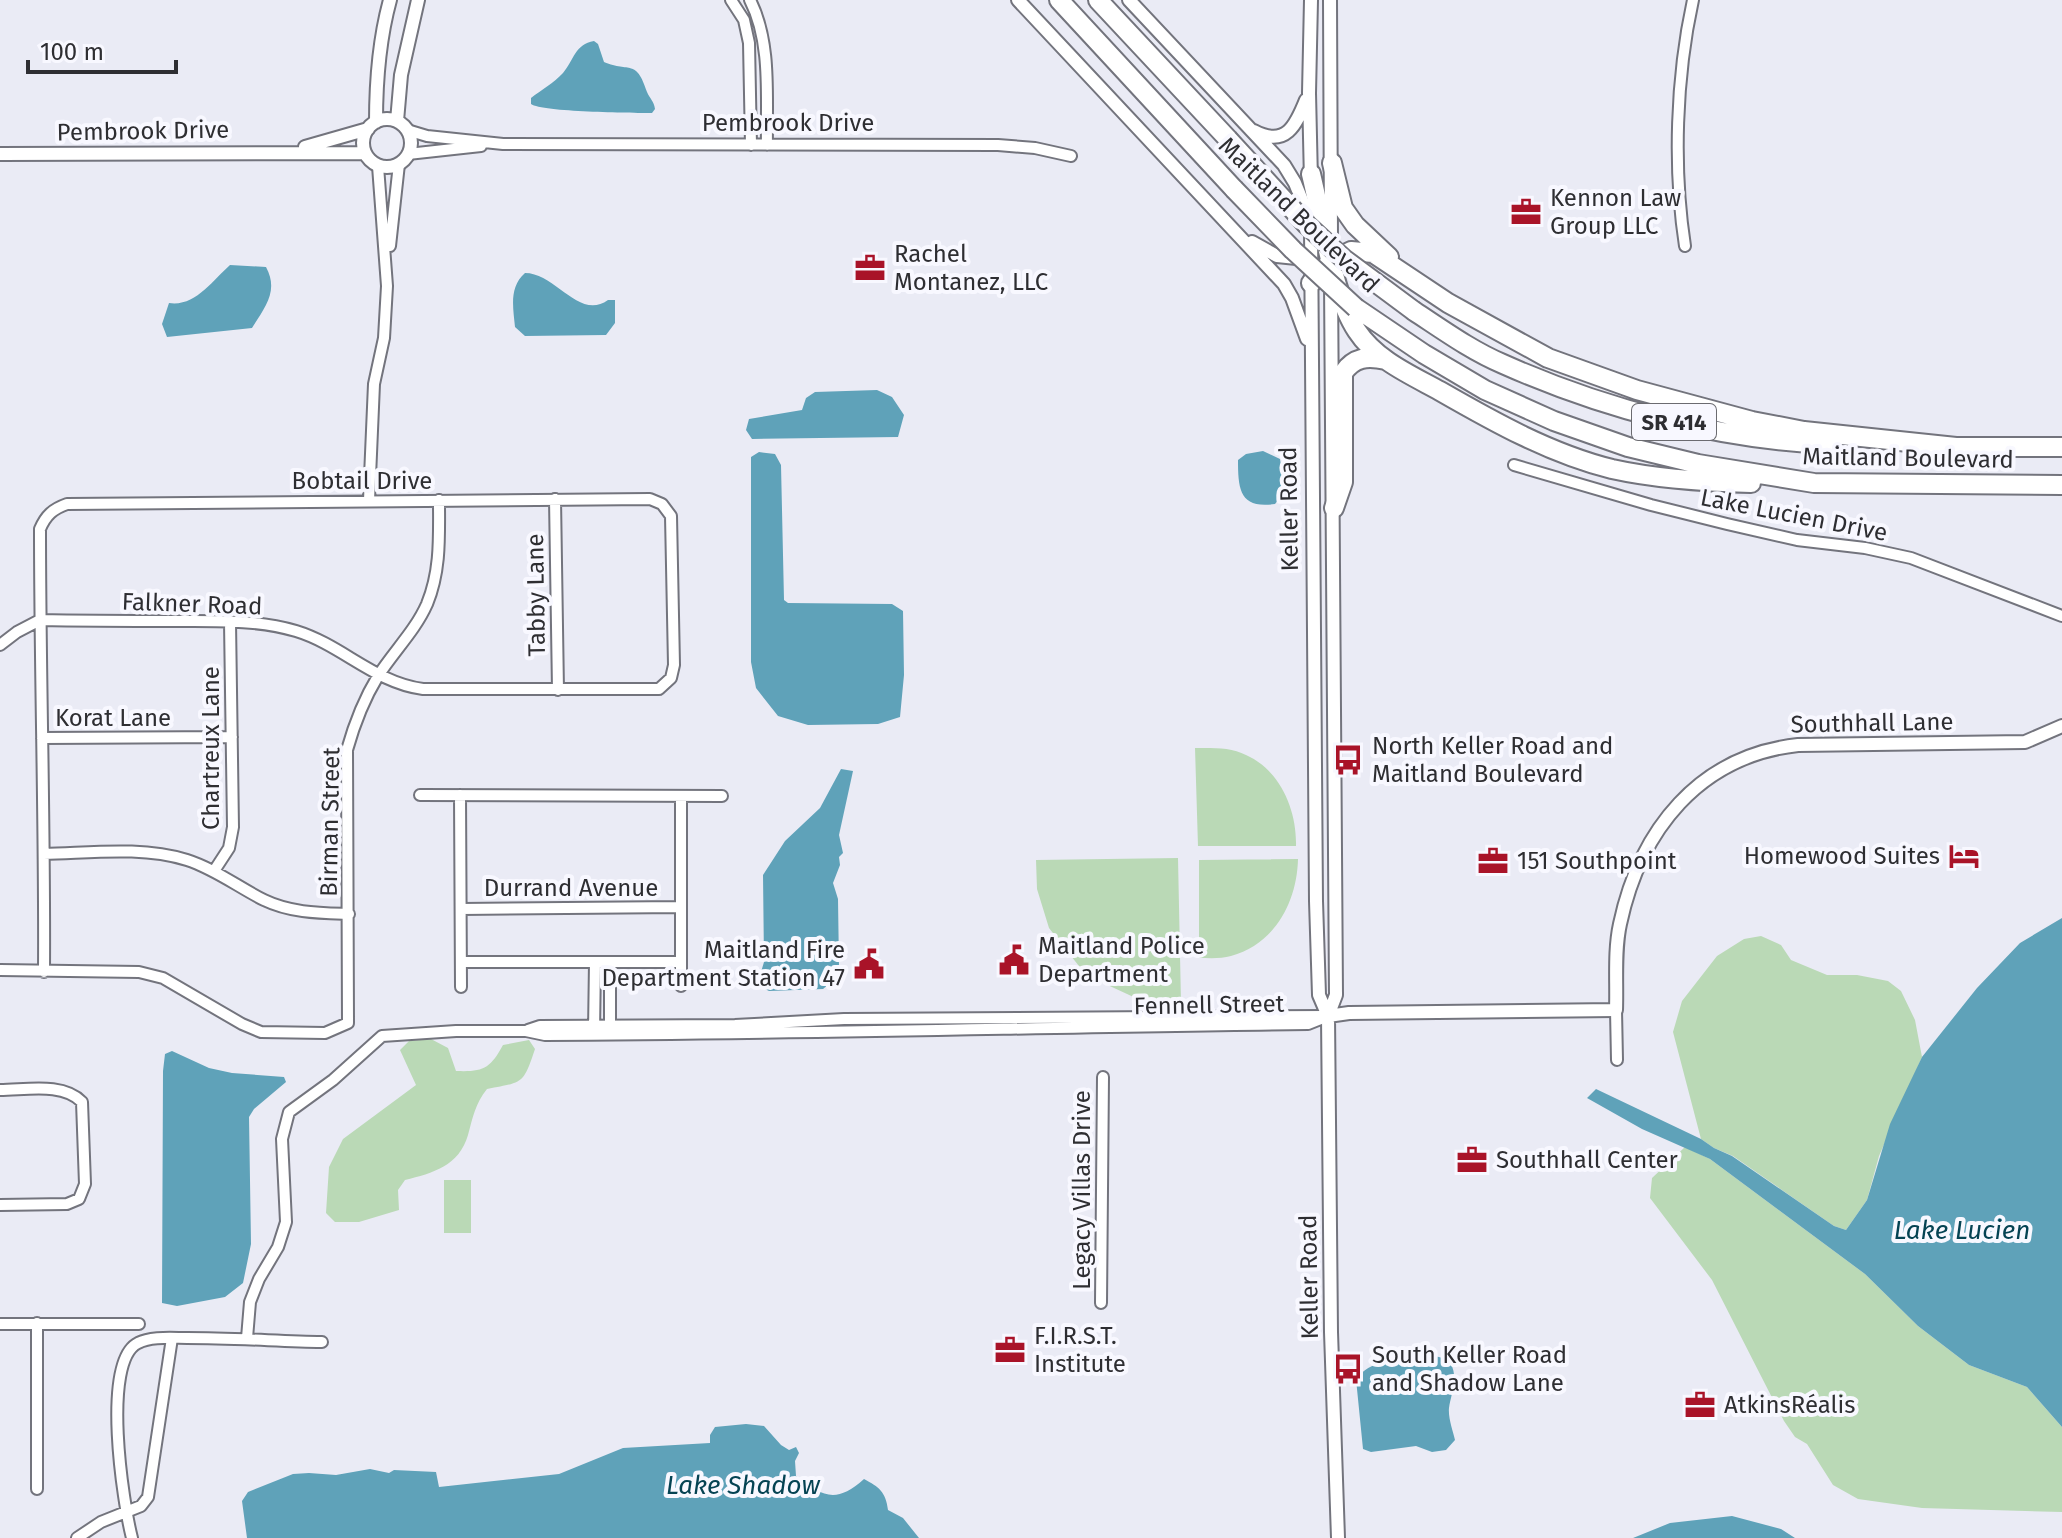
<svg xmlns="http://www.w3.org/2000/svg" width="2062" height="1538" font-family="'Fira Sans',sans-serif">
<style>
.green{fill:#bad9b6}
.water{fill:#5fa2b9}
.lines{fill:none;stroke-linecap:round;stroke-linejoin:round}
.minor-casing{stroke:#73747d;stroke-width:14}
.tertiary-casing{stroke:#73747d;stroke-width:16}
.motorway-casing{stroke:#73747d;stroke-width:22}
.minor{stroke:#fff;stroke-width:10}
.tertiary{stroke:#fff;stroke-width:12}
.motorway{stroke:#fff;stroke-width:18}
.motorway-bridge-casing{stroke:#73747d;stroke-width:22;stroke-linecap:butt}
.motorway-bridge{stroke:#fff;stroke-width:18}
.labels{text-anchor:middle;stroke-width:8;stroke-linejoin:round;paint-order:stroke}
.shield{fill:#f8f8ff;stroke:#6b6b70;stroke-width:2}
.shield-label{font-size:22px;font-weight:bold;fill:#2e2e32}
.street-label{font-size:24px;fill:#2e2e32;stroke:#f8f8ff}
.poi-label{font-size:24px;fill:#2e2e32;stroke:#f8f8ff;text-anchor:start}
.water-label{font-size:26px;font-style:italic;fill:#054353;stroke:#f8f8ff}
</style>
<rect width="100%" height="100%" fill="#eaebf5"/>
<path class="green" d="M1195,748C1212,748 1231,747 1246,755C1280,770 1297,810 1296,846H1198Z
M1178,858L1181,1003L1140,1000L1086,975L1049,928L1037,889L1036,860Z
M1298,859C1297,902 1275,944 1231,956C1221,959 1209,958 1199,958V860Z
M1761,936L1781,945L1791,960L1827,975H1857L1888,981L1901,991L1915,1020L1922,1057L1879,1156L1867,1200L1846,1230L1834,1226L1733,1156L1714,1148L1701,1139L1673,1032L1682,1001L1717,956L1744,939Z
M431,1039L448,1048L456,1071C483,1072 490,1069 503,1045L529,1040L535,1049C523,1085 523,1082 487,1089C475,1104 473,1117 468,1135C459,1166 433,1173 405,1180L398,1190L399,1210L359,1222H335L326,1213L329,1167L343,1139L416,1085L400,1050L409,1041Z
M1685,1147L1710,1159L1865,1274L1918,1326L1969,1365L2027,1387L2062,1427V1512L1922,1508L1858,1499L1833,1485L1807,1444L1795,1437L1784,1421L1712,1280L1650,1198L1652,1178Z
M444,1180H471V1233H444Z"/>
<path class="water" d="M594,41L598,44L604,62C630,73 636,58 647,92C650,99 654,101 655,109L652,113C632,113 542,112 531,104V98C541,90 554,83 563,73C574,60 575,44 594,41Z
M230,265L266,267C279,291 265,307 252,328L167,337L162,324L169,303C195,307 212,281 230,265Z
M525,273C556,273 579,321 608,300H615V323L606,335L525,336L515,327C513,307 509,287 525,273Z
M877,390L892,397L904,415L898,437L752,439L746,430L749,419L802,410L806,398L815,392Z
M1263,451L1280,459L1285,491L1275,504C1240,509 1238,490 1238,460L1246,454Z
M759,452L775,454L781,465L784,600L788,603L892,604L903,611L904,675L900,717L878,724L808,725L778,716L756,688L751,662V457Z
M841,769L853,771L839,835L843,853L839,857L840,865L833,883L838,899L839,967L830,983L823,989L769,991L763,988L761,972L764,962L763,875L785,841L820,808Z
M2062,918V1427L2027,1387L1969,1365L1918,1326L1865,1274L1710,1159L1642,1129L1587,1098L1596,1089L1701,1139L1714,1148L1732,1156L1834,1226L1846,1230L1867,1200L1890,1124L1922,1057L1977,988L2020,943Z
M172,1051L209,1068L232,1073L284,1077L286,1082L254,1109L249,1117L251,1244L243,1283L225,1297L177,1306L162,1303L163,1071L165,1054Z
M1414,1355C1422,1356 1432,1355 1439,1357C1464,1363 1451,1393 1449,1408C1448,1418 1453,1431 1455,1440L1446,1450L1432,1452L1416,1446L1371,1452L1363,1449L1356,1379C1371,1360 1392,1361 1414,1355Z
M746,1424L764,1426L781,1445L789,1450L796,1447L799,1453L795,1461L796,1476C823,1497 836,1504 864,1479C879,1487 886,1492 888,1510L903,1518L919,1538H247L242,1501L248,1492L293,1474L309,1473L336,1475L370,1469L389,1473L394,1470L436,1472L439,1487L559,1474L623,1448L710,1443V1435L715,1427Z
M1732,1516L1781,1529L1795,1538H1633L1670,1523Z"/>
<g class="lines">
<g class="minor-casing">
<path id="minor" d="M731,0L744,20L749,43L751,145
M750,0C772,43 766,98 767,145
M407,130L427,136L503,144L998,145L1035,148L1071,156
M408,154L481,146
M390,246L399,164
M1685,246C1673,168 1676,77 1693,0
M1514,465L1651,505L1727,524L1797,540L1865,548L1911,558L2062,616
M555,499L558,690
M369,500L374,384L384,338L387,286L378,166
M0,645L17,632L40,620C87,621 134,621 181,621C220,621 258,620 296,631C342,645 375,683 423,689H659L671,678L674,665L671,516L662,504L650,499L67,504C53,509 46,515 40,529C40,677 45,825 44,972
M42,738L232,737
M420,795L722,796
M460,795L461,987
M681,796V986
M44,854C91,853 141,846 187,860C215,869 238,887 264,900C291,913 320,913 349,914
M214,871L229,848L233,827L230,622
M461,909L681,907
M461,962H681
M610,962V1032
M0,970L139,972L163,978L242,1024L261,1032L325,1033L348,1023L347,750C354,725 364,699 378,676C394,651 415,631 427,604C441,570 439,536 439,500
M1616,1010L1617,1060
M528,1030L540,1026L735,1025L844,1019L1327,1016
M594,1032L595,962
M0,1090C26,1090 63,1082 82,1102L85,1184L79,1199L67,1204L0,1205
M1101,1303L1103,1077
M0,1324H139
M247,1338L250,1302L259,1279L278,1247L286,1222L282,1139L289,1112L333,1080L382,1036L456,1031H526L545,1035C800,1034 1054,1027 1308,1024L1328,1016
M37,1489V1323
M77,1538L101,1522L141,1506L148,1497L172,1338
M132,1538C123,1503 101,1361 138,1343C151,1336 172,1338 187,1338C232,1338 277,1341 322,1342"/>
</g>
<g class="tertiary-casing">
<path id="tertiary" d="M1018,0L1284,284L1292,298L1307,339
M1129,0L1284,165L1295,183L1312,225
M1330,0L1331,238
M363 143a24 24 0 1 1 48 0a24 24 0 1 1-48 0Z
M397,121L401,75L418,0
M376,122C376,80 379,40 390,0
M1254,131C1286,148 1296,125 1306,100
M305,147L368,129
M0,154L365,153
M1311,181L1309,93L1311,0
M1311,227L1316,901L1319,995L1328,1016L1331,1332L1338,1538
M1252,242L1277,256L1306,259
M1328,1016L1336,995L1331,281
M1328,1016L1349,1013L1616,1010C1617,982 1614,951 1620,924C1640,830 1699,756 1798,745L2025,742L2062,726"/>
</g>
<g class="motorway-casing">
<path id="motorway" d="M1059,0L1234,189
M1098,0L1228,139
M1332,163L1343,208L1355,225L1389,257
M1311,174C1322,218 1333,296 1357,331C1376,360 1411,375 1440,391C1494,422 1551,454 1612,469C1657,479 1704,482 1751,483
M1311,283L1331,261L1351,251L1373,253L1448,303L1548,358L1637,390L1752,421L1804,431L1956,447
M1356,308L1424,354L1485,390L1554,421L1628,447L1698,464L1814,483L2062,485
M1414,311C1443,330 1472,351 1503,364C1604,409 1718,439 1827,444
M1945,447H2062
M1334,508L1343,482V373C1354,357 1367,356 1386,360"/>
</g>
<use href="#minor" class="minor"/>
<use href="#tertiary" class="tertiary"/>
<use href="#motorway" class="motorway"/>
<g class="motorway-bridge-casing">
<path id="motorway-bridge" d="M1228,139L1307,225L1344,259L1414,311
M1234,189L1293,250L1356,308"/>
</g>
<use href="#motorway-bridge" class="motorway-bridge"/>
</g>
<defs>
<g id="office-bare" transform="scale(2.4)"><path d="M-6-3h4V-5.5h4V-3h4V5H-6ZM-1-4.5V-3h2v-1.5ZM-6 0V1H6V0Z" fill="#a91328" stroke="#f8f8ff" stroke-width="2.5" paint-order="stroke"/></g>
<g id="bus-bare" transform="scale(2.4)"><path d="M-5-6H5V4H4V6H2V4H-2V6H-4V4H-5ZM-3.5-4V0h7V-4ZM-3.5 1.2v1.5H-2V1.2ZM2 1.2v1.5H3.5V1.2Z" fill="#a91328" stroke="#f8f8ff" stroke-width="2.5" paint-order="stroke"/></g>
<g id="hotel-bare" transform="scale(2.4)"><path d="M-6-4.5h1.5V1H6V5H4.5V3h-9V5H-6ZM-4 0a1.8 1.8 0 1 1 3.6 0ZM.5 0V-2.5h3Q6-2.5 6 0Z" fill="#a91328" stroke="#f8f8ff" stroke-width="2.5" paint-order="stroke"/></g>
<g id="civic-bare" transform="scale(2.4)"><path d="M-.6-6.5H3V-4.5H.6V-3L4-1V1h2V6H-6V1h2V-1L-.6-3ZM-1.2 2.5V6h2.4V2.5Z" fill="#a91328" stroke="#f8f8ff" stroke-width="2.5" paint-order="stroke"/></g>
</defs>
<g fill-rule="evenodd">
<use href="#office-bare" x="1526" y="212"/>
<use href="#office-bare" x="870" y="268"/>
<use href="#bus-bare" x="1348" y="760"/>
<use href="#hotel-bare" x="1964" y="856"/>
<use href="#office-bare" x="1493" y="861"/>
<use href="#civic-bare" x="1014" y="960"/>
<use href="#civic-bare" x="869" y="964"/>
<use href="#office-bare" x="1472" y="1160"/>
<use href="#office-bare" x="1010" y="1350"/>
<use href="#bus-bare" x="1348" y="1369"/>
<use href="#office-bare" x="1700" y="1405"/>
</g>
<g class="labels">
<rect class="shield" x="1632" y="404" width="84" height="36" rx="6"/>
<g class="shield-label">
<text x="1674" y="430">SR 414</text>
</g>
<g class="street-label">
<text x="788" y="131">Pembrook Drive</text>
<text transform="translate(143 131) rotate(-1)" y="8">Pembrook Drive</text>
<text transform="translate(1299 215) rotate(44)" y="8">Maitland Boulevard</text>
<text transform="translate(1908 458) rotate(1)" y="8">Maitland Boulevard</text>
<text x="362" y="489">Bobtail Drive</text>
<text transform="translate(1289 509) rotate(-91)" y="8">Keller Road</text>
<text transform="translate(1794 515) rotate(11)" y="8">Lake Lucien Drive</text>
<text transform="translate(536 595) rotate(-91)" y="8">Tabby Lane</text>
<text transform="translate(192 604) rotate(2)" y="8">Falkner Road</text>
<text x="113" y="726">Korat Lane</text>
<text transform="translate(1872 723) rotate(-1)" y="8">Southhall Lane</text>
<text transform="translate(211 748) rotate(-90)" y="8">Chartreux Lane</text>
<text transform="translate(330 822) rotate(-89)" y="8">Birman Street</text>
<text x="571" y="896">Durrand Avenue</text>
<text transform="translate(1209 1005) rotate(-1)" y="8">Fennell Street</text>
<text transform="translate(1082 1190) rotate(-90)" y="8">Legacy Villas Drive</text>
<text transform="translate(1309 1277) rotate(-91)" y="8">Keller Road</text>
</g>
<g class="poi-label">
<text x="1550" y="206">Kennon Law<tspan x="1550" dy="28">Group LLC</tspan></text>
<text x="894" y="262">Rachel<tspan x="894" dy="28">Montanez, LLC</tspan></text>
<text x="1372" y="754">North Keller Road and<tspan x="1372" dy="28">Maitland Boulevard</tspan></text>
<text x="1940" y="864" text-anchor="end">Homewood Suites</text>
<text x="1517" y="869">151 Southpoint</text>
<text x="1038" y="954">Maitland Police<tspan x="1038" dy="28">Department</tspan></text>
<text x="845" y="958" text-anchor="end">Maitland Fire<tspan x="845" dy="28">Department Station 47</tspan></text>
<text x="1496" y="1168">Southhall Center</text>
<text x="1034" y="1344">F.I.R.S.T.<tspan x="1034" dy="28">Institute</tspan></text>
<text x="1372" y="1363">South Keller Road<tspan x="1372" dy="28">and Shadow Lane</tspan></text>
<text x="1724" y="1413">AtkinsRéalis</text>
</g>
<g class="water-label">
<text x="1962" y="1239">Lake Lucien</text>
<text x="743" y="1494">Lake Shadow</text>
</g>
</g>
<path d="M28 60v12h148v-12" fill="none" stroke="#2e2e32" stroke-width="4"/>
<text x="40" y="60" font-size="24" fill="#2e2e32" stroke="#f8f8ff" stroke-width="6" paint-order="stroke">100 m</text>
</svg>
